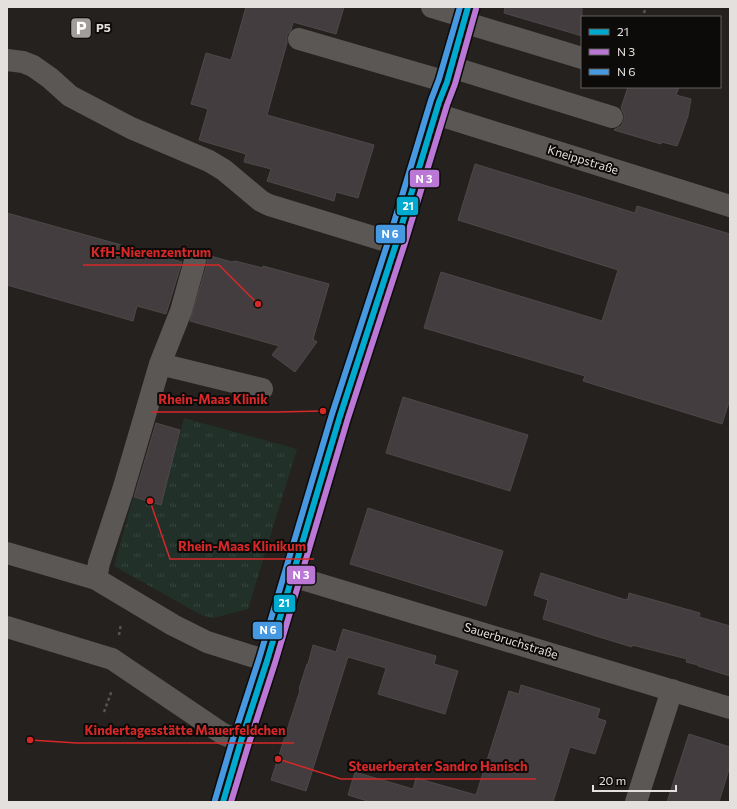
<svg xmlns="http://www.w3.org/2000/svg" width="737" height="809" font-family="Commissioner,sans-serif">
<style>
.grass{fill:url(#grass-tufts)}
.building{fill:#433d3f;stroke:#4c4949}
.lines{fill:none;stroke-linecap:round;stroke-linejoin:round}
.path{stroke:#575553;stroke-width:2.5;stroke-dasharray:3 3;stroke-linecap:butt}
.minor{stroke:#5a5754;stroke-width:22}
.bus-1-casing{stroke:#0d0b09;stroke-width:9}
.bus-2-casing{stroke:#0d0b09;stroke-width:9}
.bus-3-casing{stroke:#0d0b09;stroke-width:9}
.bus-1{stroke:#00a9ce;stroke-width:6}
.bus-2{stroke:#ba77d6;stroke-width:6}
.bus-3{stroke:#4699e1;stroke-width:6}
.labels{text-anchor:middle;stroke-width:4;stroke-linejoin:round;paint-order:stroke}
.poi-label{font-size:12px;font-weight:bold;fill:#e4e0dd;stroke:#0d0b09;text-anchor:start}
.street-label{font-size:12px;fill:#e4e0dd;stroke:#0d0b09}
.leader{fill:none;stroke:#d62828;stroke-width:1.5}
.callout-dot{fill:#d62828;stroke:#0d0b09;stroke-width:1.5}
.callout-label{font-size:13px;text-anchor:middle;font-weight:bold;fill:#d62828;stroke:#0d0b09;stroke-width:4;stroke-linejoin:round;paint-order:stroke}
.line-badge{stroke:#0d0b09;stroke-width:1.5}
.badge-label{font-size:11px;text-anchor:middle;font-weight:bold;fill:#fff}
</style>
<defs>
<pattern id="grass-tufts" width="24" height="20" patternUnits="userSpaceOnUse"><rect width="24" height="20" fill="#213129"/><path d="M3 7l-1-3M5 7V3M7 7l1-3M15 17l-1-3M17 17v-4M19 17l1-3" fill="none" stroke="#36453d"/></pattern>
</defs>
<rect width="100%" height="100%" fill="#24211f"/>
<path class="grass" d="M184,418L297,449L248,609L213,618L201,615L114,566L133,498L161,505Z"/>
<path class="building" d="M246,7H344L336,34L293,22L291,30L287,35V43L267,115L374,145L358,198L336,192L334,201L267,181L271,169L244,162L246,154L199,140L208,109L191,104L206,53L231,60Z
M505,7H582V36L504,13Z
M628,87H679L676,95L691,99L688,116L681,136L677,146L662,142L661,144L614,130L615,129L621,126L624,120V114L621,108Z
M475,164L635,213L637,206L730,234V399L722,424L583,381L585,376L424,328L441,272L602,321L618,270L458,220Z
M7,213L182,262L166,314L137,306L133,321L7,285Z
M207,255L232,262L235,261L263,268V266L329,284L313,339L317,342L295,372L272,355L279,346L190,321L207,264Z
M403,397L528,435L510,491L386,453Z
M156,423L180,430L161,505L134,497Z
M368,508L503,551L486,606L350,564Z
M541,573L626,600V599H628L629,593L700,613L699,617L730,626V676L698,666V665L686,662L687,659L632,645V647L596,636L543,619L548,600L534,595Z
M343,629L436,656L434,664L458,671L445,714L378,694L386,668L348,657L306,791L271,780L300,690L299,689L307,664H308L313,645L336,652Z
M521,685L600,709L597,718L606,721L595,754L570,747L553,802H371L348,795L355,772L413,789L416,778L476,795L509,691L519,694Z
M689,734L730,747V766L719,802H667Z"/>
<g class="lines">
<path class="path" d="M644,13L646,7
M119,635L121,624
M104,712L112,690"/>
<path class="minor" d="M432,7L465,17
M463,22L582,58
M299,39L447,82
M7,60L23,62L33,66L50,78L70,96L131,128L209,161L224,170L261,201L269,205L396,244
M451,67L612,117
M436,114L730,206
M160,364L181,311L195,261
M7,553L96,579L173,625L207,642L267,661
M292,576L730,708
M96,579L99,563L123,490L160,364L262,389
M7,627L112,659L223,734L241,741
M223,802L241,741L267,661L292,576L340,416L396,244L439,102L447,82L468,7
M636,802L672,690"/>
<g class="bus-1-casing">
<path id="bus-1" d="M223,802L241,741L267,661L340,416L396,244L439,102L447,82L468,7"/>
</g>
<g class="bus-2-casing">
<path id="bus-2" d="M231,802L249,743L275,663L348,418L404,246L447,105L455,84L476,9"/>
</g>
<g class="bus-3-casing">
<path id="bus-3" d="M215,800L233,739L259,659L332,414L388,242L431,100L439,79L460,7"/>
</g>
<use href="#bus-1" class="bus-1"/>
<use href="#bus-2" class="bus-2"/>
<use href="#bus-3" class="bus-3"/>
</g>
<defs>
<g id="parking-square" transform="scale(1.15)"><rect x="-9" y="-9" width="18" height="18" rx="4" fill="#a19d9a" stroke="#0d0b09"/><path d="M-3.5-5.5H1a3.5 3.5 0 0 1 0 7H-1V5.5H-3.5ZM-1-3.4V-.6H.8a1.4 1.4 0 0 0 0-2.8Z" fill="#fff"/></g>
</defs>
<g fill-rule="evenodd">
<use href="#parking-square" x="81" y="28"/>
</g>
<g class="labels">
<g class="poi-label">
<text x="96" y="32">P5</text>
</g>
<g class="street-label">
<text transform="translate(583 160) rotate(17)" y="4">Kneippstraße</text>
<text transform="translate(511 641) rotate(17)" y="4">Sauerbruchstraße</text>
</g>
</g>
<path class="leader" d="M258 304L219 265H83M323 411L276 412H151M150 501L170 559H314M30 740L77 743H294M278 759L341 779H536"/>
<g class="callout-dot">
<circle cx="258" cy="304" r="4"/>
<circle cx="323" cy="411" r="4"/>
<circle cx="150" cy="501" r="4"/>
<circle cx="30" cy="740" r="4"/>
<circle cx="278" cy="759" r="4"/>
</g>
<g class="callout-label">
<text x="151" y="257">KfH-Nierenzentrum</text>
<text x="213" y="404">Rhein-Maas Klinik</text>
<text x="242" y="551">Rhein-Maas Klinikum</text>
<text x="185" y="735">Kindertagesstätte Mauerfeldchen</text>
<text x="438" y="771">Steuerberater Sandro Hanisch</text>
</g>
<g class="line-badge">
<rect x="409" y="169" width="31" height="19" rx="4" fill="#ba77d6"/>
<rect x="396" y="196" width="23" height="20" rx="4" fill="#00a9ce"/>
<rect x="375" y="224" width="31" height="20" rx="4" fill="#4699e1"/>
<rect x="286" y="565" width="30" height="20" rx="4" fill="#ba77d6"/>
<rect x="273" y="594" width="23" height="19" rx="4" fill="#00a9ce"/>
<rect x="252" y="621" width="31" height="19" rx="4" fill="#4699e1"/>
</g>
<g class="badge-label">
<text x="424" y="183">N 3</text>
<text x="408" y="210">21</text>
<text x="390" y="238">N 6</text>
<text x="301" y="579">N 3</text>
<text x="284" y="607">21</text>
<text x="268" y="634">N 6</text>
</g>
<rect width="737" height="809" fill="none" stroke="#e4e0dd" stroke-width="16"/>
<rect x="581" y="16" width="140" height="72" fill="#0d0b09" stroke="#63605e"/>
<rect x="589" y="29" width="20" height="6" fill="#00a9ce" stroke="#63605e"/>
<text x="617" y="36" font-size="12" fill="#e4e0dd">21</text>
<rect x="589" y="49" width="20" height="6" fill="#ba77d6" stroke="#63605e"/>
<text x="617" y="56" font-size="12" fill="#e4e0dd">N 3</text>
<rect x="589" y="69" width="20" height="6" fill="#4699e1" stroke="#63605e"/>
<text x="617" y="76" font-size="12" fill="#e4e0dd">N 6</text>
<path d="M593 785v6h83v-6" fill="none" stroke="#e4e0dd" stroke-width="2"/>
<text x="599" y="785" font-size="12" fill="#e4e0dd" stroke="#0d0b09" stroke-width="3" paint-order="stroke">20 m</text>
</svg>
